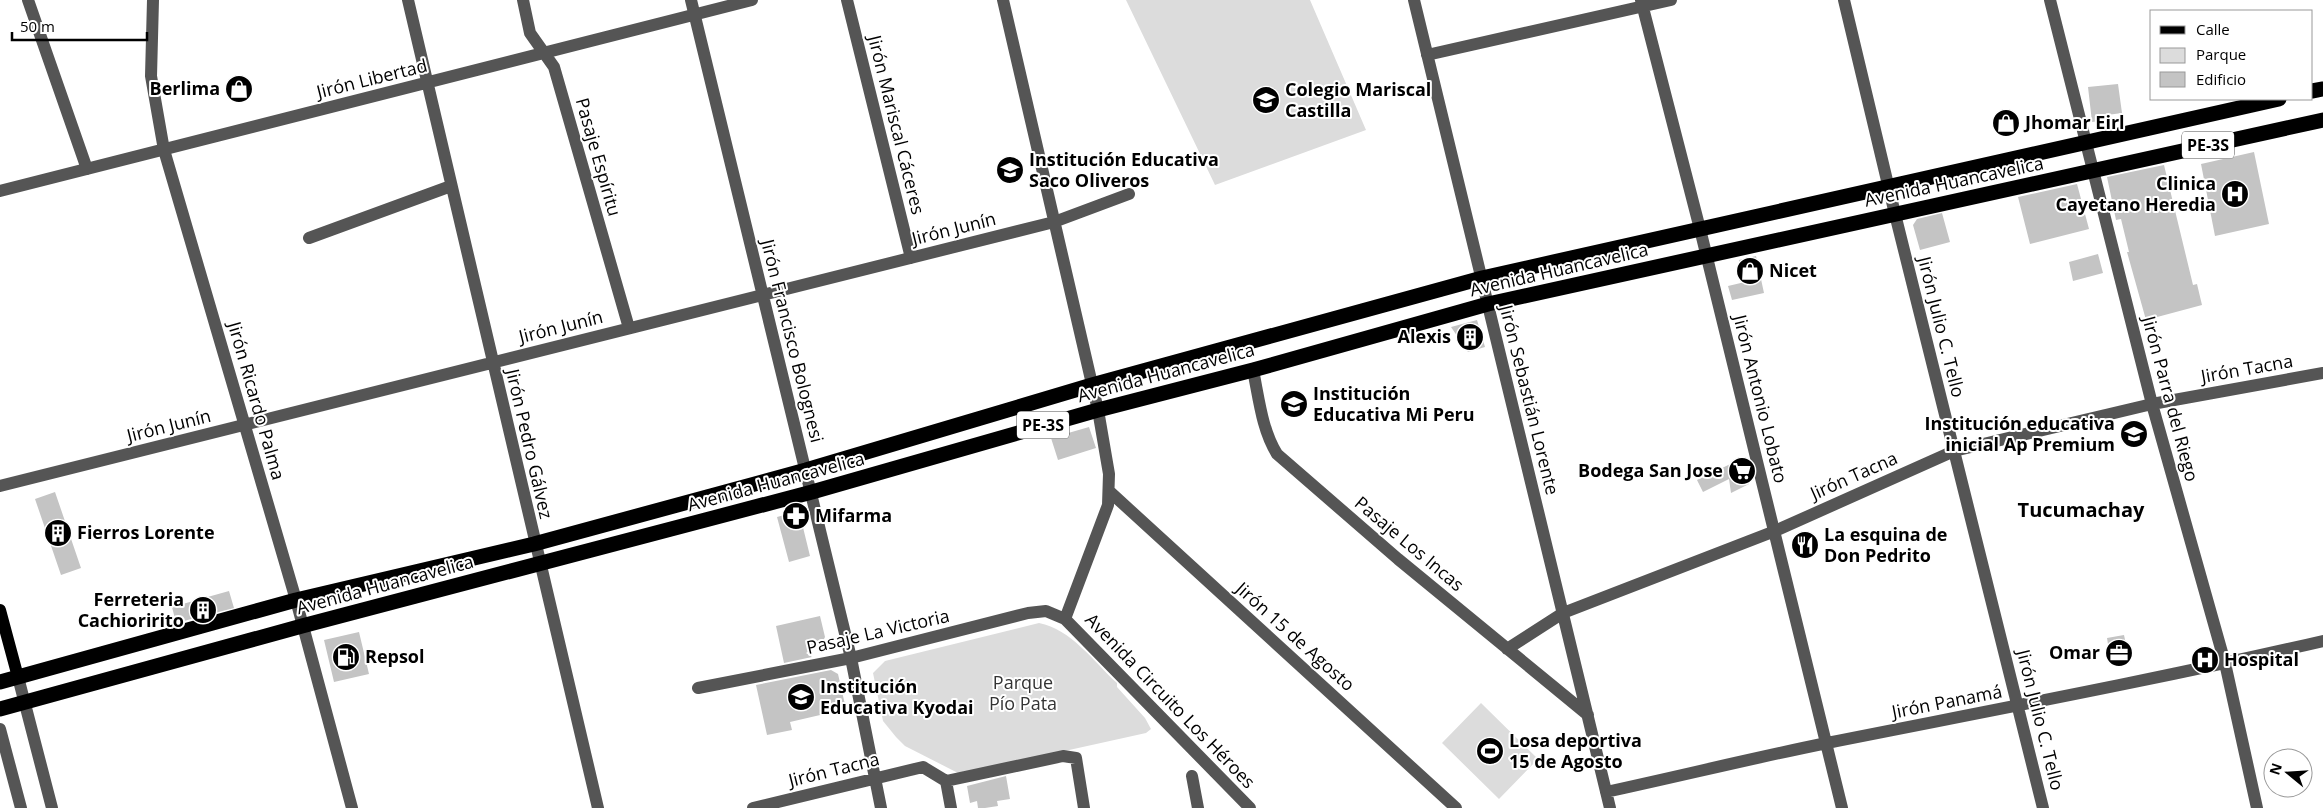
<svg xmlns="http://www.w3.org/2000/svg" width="2323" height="808" font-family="'Open Sans',sans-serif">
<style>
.green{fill:#dcdcdc}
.building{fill:#c4c4c4}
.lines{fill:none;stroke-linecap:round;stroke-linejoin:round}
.minor{stroke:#555;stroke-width:12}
.major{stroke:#000;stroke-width:12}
.highway{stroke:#000;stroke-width:15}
.labels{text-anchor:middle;stroke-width:4;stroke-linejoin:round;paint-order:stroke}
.shield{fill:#fff;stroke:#4c4c4c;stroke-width:1}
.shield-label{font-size:16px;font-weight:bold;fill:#000}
.street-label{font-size:18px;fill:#000;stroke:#fff}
.poi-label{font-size:18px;font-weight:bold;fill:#000;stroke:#fff;text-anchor:start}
.park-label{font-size:18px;fill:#333;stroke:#fff}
.quarter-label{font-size:20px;font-weight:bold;fill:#000;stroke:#fff}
</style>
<rect width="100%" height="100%" fill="#fff"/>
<path class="green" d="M1126,0H1310L1366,130L1215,185Z
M1039,623C1071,629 1094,662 1117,683V687L1145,718L1151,729L1146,733L960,774L905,746L896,737L883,721L873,673L885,661Z
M1481,703L1538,759L1499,799L1442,743Z"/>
<path class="building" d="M2118,84L2122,113L2107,115V120L2092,122L2088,87Z
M2254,152L2269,224L2215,236L2201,164Z
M2164,165L2193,285L2197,284L2202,305L2146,320L2127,252H2129L2121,219L2116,220L2107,177Z
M2077,184L2089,229L2030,244L2018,197Z
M1942,213L1950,242L1920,250L1913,225L1917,219Z
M2098,254L2103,273L2073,281L2069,262Z
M1756,256L1764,293L1732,300L1728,286L1745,282L1739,260Z
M1477,320L1485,347L1468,352L1451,327Z
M1089,427L1096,448L1058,460L1051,438Z
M1745,457L1749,484L1731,493L1729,479L1703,492L1697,480Z
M55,492L81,568L61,575L35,499Z
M799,511L810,556L789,562L777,517Z
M229,591L234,608L176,623L172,607Z
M820,616L825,637L822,643L806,653L812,657L784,663L776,626Z
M359,632L369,674L334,682L324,640Z
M2124,635L2128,654L2110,657L2107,638Z
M831,670L838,674L846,709L790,722L792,730L767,735L756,685Z
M1006,776L1010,799L997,801L998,806L985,808H978L977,801L970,803L967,786Z"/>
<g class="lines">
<path class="minor" d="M28,0L87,169
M153,0L151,76L164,150L296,600L352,808
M408,0L598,808
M523,0L530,33L554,67L629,328
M691,0L851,658L881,808
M847,0L911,258
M1003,0L1098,410L1109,474L1108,505L1065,619
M1414,0L1610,808
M1641,0L1700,229L1842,808
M1844,0L1895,214L2043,808
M2050,0L2152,404L2225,663L2257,808
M1427,55L1671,0
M0,191L752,0
M309,238L451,186
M1253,370C1259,399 1262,430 1277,454L1398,559L1588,715
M0,486L1054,222L1129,194
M1109,491L1456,808
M1507,649L1563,613L1775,531L1954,451L2152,404L2323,373
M18,677L52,808
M698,688L851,658L1028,613L1046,611L1065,619L1250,808
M0,729L21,808
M1192,776L1198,808
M946,781L1063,756L1076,758L1084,808
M1606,792C1680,776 1753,758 1827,743C1993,710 2159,679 2323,641
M753,808L923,767L946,781L951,808"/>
<path class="major" d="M0,610L18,677"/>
<path class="highway" d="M2312,91L2323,89
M0,682L296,600L534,544L806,470L1092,385L1482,278L2279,99
M0,709L302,626L812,492L1098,410L1253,370L1488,304L2323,120"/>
</g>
<defs>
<g id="shop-disc" transform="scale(1.4375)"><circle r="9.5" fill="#000" stroke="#fff"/><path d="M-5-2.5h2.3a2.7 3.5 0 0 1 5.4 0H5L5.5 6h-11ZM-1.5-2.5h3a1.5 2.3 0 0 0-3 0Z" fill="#fff"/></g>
<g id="school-disc" transform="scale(1.4375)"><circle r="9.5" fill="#000" stroke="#fff"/><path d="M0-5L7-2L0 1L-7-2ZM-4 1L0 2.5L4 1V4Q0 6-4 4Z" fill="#fff"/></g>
<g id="hospital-disc" transform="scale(1.4375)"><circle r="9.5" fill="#000" stroke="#fff"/><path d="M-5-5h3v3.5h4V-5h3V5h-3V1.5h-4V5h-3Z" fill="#fff"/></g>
<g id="building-disc" transform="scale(1.4375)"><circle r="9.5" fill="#000" stroke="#fff"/><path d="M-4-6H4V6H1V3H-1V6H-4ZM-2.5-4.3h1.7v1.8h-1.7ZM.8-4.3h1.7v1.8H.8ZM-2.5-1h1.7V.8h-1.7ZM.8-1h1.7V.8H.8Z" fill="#fff"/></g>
<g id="supermarket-disc" transform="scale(1.4375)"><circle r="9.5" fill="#000" stroke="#fff"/><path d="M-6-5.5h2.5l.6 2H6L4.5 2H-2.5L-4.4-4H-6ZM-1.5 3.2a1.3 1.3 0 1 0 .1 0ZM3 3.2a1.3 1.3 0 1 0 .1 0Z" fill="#fff"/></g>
<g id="pharmacy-disc" transform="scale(1.4375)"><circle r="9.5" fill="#000" stroke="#fff"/><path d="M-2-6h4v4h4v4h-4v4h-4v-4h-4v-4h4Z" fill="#fff"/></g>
<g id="restaurant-disc" transform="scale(1.4375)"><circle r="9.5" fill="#000" stroke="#fff"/><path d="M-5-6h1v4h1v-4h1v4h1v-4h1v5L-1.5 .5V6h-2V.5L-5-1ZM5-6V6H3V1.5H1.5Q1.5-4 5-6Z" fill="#fff"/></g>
<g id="office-disc" transform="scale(1.4375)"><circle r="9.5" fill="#000" stroke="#fff"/><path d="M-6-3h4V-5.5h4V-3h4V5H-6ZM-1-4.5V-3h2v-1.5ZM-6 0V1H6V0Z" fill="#fff"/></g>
<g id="fuel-disc" transform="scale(1.4375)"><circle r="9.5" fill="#000" stroke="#fff"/><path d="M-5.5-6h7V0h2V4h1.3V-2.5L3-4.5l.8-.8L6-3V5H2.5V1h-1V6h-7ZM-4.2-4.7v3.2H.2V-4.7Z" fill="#fff"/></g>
<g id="stadium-disc" transform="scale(1.4375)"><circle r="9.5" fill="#000" stroke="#fff"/><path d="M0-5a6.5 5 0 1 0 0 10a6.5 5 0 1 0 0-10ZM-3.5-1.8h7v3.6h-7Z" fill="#fff"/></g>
</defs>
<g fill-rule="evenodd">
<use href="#shop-disc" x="239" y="89"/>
<use href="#school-disc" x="1266" y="100"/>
<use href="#shop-disc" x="2006" y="123"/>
<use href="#school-disc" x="1010" y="170"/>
<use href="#hospital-disc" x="2235" y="194"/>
<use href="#shop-disc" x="1750" y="271"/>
<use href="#building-disc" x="1470" y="337"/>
<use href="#school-disc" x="1294" y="404"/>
<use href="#school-disc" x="2134" y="434"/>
<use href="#supermarket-disc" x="1742" y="471"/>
<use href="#pharmacy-disc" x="796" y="516"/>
<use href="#building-disc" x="58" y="533"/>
<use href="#restaurant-disc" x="1805" y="545"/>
<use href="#building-disc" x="203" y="610"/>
<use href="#office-disc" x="2119" y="653"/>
<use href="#fuel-disc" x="346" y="657"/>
<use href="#hospital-disc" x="2205" y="660"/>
<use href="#school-disc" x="801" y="697"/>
<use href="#stadium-disc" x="1490" y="751"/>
</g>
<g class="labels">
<g class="shield">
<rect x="2182" y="131.5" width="52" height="27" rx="4"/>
<rect x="1017" y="411.5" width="52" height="27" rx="4"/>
</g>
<g class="shield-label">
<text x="2208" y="151">PE-3S</text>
<text x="1043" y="431">PE-3S</text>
</g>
<g class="street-label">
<text transform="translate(372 79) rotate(-14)" y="6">Jirón Libertad</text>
<text transform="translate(896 125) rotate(76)" y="6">Jirón Mariscal Cáceres</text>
<text transform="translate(598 157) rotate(74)" y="6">Pasaje Espíritu</text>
<text transform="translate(1954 182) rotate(-12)" y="6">Avenida Huancavelica</text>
<text transform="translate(954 229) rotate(-14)" y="6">Jirón Junín</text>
<text transform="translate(1559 270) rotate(-13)" y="6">Avenida Huancavelica</text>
<text transform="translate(561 327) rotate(-14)" y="6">Jirón Junín</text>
<text transform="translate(1941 327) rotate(76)" y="6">Jirón Julio C. Tello</text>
<text transform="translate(792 341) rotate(76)" y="6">Jirón Francisco Bolognesi</text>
<text transform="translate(2247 369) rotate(-10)" y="6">Jirón Tacna</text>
<text transform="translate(1166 373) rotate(-15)" y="6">Avenida Huancavelica</text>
<text transform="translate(1760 399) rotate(76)" y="6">Jirón Antonio Lobato</text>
<text transform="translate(2170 399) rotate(75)" y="6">Jirón Parra del Riego</text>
<text transform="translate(1529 400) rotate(76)" y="6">Jirón Sebastián Lorente</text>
<text transform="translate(256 401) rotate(74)" y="6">Jirón Ricardo Palma</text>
<text transform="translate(169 426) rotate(-14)" y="6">Jirón Junín</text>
<text transform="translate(529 444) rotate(77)" y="6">Jirón Pedro Gálvez</text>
<text transform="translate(1854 476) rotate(-24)" y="6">Jirón Tacna</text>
<text transform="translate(776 482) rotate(-15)" y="6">Avenida Huancavelica</text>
<text transform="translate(1409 544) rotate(40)" y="6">Pasaje Los Incas</text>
<text transform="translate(385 585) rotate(-15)" y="6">Avenida Huancavelica</text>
<text transform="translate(878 632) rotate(-13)" y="6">Pasaje La Victoria</text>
<text transform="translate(1295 637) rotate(42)" y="6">Jirón 15 de Agosto</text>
<text transform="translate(1170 701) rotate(46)" y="6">Avenida Circuito Los Héroes</text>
<text transform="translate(1947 702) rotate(-11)" y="6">Jirón Panamá</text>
<text transform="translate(2040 720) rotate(76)" y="6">Jirón Julio C. Tello</text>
<text transform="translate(834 770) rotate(-14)" y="6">Jirón Tacna</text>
</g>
<g class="poi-label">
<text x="220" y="95" text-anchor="end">Berlima</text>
<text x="1285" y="96">Colegio Mariscal<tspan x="1285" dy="21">Castilla</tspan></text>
<text x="2025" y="129">Jhomar Eirl</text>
<text x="1029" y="166">Institución Educativa<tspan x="1029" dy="21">Saco Oliveros</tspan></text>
<text x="2216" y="190" text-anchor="end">Clinica<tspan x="2216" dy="21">Cayetano Heredia</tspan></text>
<text x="1769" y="277">Nicet</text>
<text x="1451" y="343" text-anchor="end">Alexis</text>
<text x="1313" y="400">Institución<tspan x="1313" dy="21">Educativa Mi Peru</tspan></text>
<text x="2115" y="430" text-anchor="end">Institución educativa<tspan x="2115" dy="21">inicial Ap Premium</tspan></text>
<text x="1723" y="477" text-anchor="end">Bodega San Jose</text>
<text x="815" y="522">Mifarma</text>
<text x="77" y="539">Fierros Lorente</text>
<text x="1824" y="541">La esquina de<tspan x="1824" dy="21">Don Pedrito</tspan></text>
<text x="184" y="606" text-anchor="end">Ferreteria<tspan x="184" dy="21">Cachioririto</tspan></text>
<text x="2100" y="659" text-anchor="end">Omar</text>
<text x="365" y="663">Repsol</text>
<text x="2224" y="666">Hospital</text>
<text x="820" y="693">Institución<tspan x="820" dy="21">Educativa Kyodai</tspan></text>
<text x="1509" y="747">Losa deportiva<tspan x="1509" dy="21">15 de Agosto</tspan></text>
</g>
<g class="park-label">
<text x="1023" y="689">Parque<tspan x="1023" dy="21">Pío Pata</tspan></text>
</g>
<g class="quarter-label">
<text x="2081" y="517">Tucumachay</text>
</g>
</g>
<rect x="2150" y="10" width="162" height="90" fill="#ffffff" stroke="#999999"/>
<rect x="2160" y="26" width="25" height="8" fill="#000000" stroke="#999999"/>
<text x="2196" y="35" font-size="15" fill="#000000">Calle</text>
<rect x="2160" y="48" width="25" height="15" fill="#dcdcdc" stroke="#999999"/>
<text x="2196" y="60" font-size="15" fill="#000000">Parque</text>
<rect x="2160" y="72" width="25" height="15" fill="#c4c4c4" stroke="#999999"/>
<text x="2196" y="85" font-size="15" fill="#000000">Edificio</text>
<g transform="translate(2288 773) rotate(288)"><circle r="24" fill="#ffffff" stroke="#999999"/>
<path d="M0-4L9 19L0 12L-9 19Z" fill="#000000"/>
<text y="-8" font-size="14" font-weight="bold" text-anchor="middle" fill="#000000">N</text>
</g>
<path d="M12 32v8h135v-8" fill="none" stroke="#000000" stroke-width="2.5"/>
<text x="20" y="32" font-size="15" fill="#000000" stroke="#ffffff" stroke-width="4" paint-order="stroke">50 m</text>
</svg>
